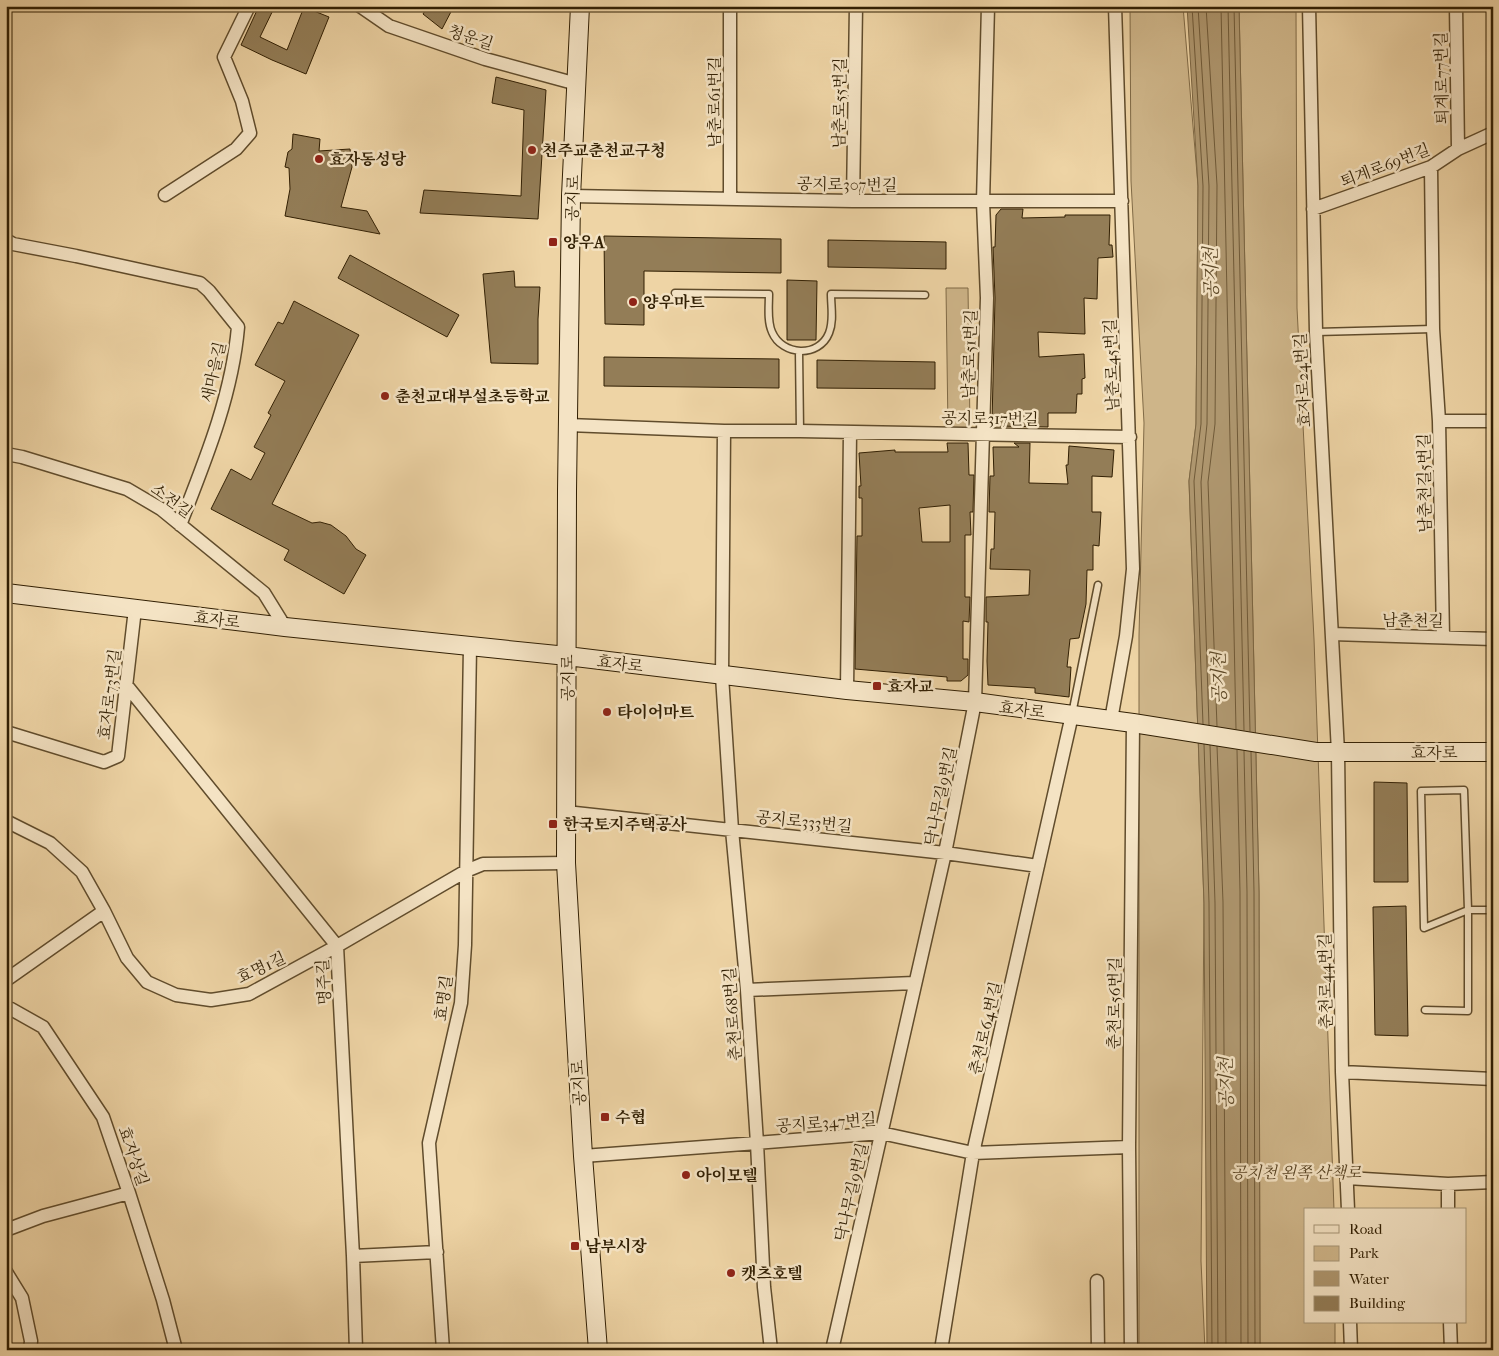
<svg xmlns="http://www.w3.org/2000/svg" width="1499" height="1356" font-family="'IM FELL French Canon','Noto Serif KR',serif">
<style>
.park{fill:#ceb589;stroke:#806a46}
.water{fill:#ae966e;stroke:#7c6643}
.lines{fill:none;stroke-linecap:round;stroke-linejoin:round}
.shore{stroke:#705a38;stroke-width:1}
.building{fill:#937d57;stroke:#311f03;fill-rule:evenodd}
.lane-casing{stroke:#604c2c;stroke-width:9}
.street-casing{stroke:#604c2c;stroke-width:15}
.secondary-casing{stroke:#311f03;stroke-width:20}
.lane{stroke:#f4e3c4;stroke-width:6}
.street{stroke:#f4e3c4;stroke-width:12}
.secondary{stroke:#f4e3c4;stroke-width:18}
.poi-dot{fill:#8f2418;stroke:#f4e3c4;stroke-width:2}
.labels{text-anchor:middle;stroke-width:5;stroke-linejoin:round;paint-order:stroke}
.street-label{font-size:16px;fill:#311f03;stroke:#f4e3c4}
.poi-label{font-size:16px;font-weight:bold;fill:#311f03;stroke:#f4e3c4;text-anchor:start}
.park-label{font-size:16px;font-style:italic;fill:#584424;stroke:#f4e3c4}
.water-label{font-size:18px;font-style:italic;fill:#5d4928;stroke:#f4e3c4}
</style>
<rect width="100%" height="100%" fill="#eed4a5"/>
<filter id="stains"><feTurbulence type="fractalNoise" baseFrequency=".004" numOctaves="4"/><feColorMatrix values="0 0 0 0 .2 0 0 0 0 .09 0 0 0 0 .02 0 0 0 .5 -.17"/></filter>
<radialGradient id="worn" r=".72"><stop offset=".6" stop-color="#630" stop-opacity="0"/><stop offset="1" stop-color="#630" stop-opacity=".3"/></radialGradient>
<path class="park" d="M1130,6H1183L1198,186L1196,424L1189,481L1204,903L1201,1261L1205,1350H1139V636L1144,423L1131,181Z
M1239,6H1296L1297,308L1314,639L1334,1210H1305V1322H1335V1350H1260L1259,892Z
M946,288H968L970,428L948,429Z"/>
<path class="water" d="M1187,6H1239L1259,892L1260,1350H1207L1204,903L1189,481L1196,424L1198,186Z"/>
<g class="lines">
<path class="shore" d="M1192,6L1203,186L1201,424L1194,481L1203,724
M1198,6L1209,186L1207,424L1201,482L1209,725
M1206,6L1217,185L1215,424L1208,482L1217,726
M1221,6L1236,729
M1228,6L1244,730
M1234,6L1250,731
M1204,744L1209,903L1212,1350
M1210,745L1215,903L1218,1350
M1217,746L1223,902L1226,1350
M1237,750L1240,892L1241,1350
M1244,751L1247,892L1248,1350
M1251,752L1254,892L1255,1350"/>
</g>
<path class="building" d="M259,6H275L260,37L287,50L304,7L329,17L306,74L272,60L241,45Z
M428,6H454L442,29L423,14Z
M496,77L546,90L538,219L420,213L424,190L521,196L524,110L492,103Z
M293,134L320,139L319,151L350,149L352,167L341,207L367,211L380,234L285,216L290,189L289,168L285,167L288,152L292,149Z
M1001,209H1023L1022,218L1065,217V215H1110L1109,245H1112L1113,257L1098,258L1097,299L1084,298L1085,334L1038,332L1039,357L1084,354L1085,378L1082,379V394H1077L1076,413H1048V427L996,426L992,422L995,298L993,247H995L996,215Z
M604,236L781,239V273L644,271V325L605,324Z
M828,240L946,242V269L828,267Z
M350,255L459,315L447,337L338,278Z
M514,271L515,287H540L538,319V364L491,363L483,274Z
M787,280L817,281L816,340H787Z
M294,301L359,335L272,504L312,523L320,522L331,525L346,536L356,549L366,555L344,594L284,560L289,550L211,509L231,469L251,480L265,453L254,447L271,415L268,413L285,381L255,365L278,322L283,324Z
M604,357L779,359V388L604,386Z
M817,360L935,362V389L817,388Z
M947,443H968L969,475H974L973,512H970L971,535H965V597H970L969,622L963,621V659H968V675L961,681H947V677L855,669L857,536H862V498H859V486H861L859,453L895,450V452H948ZM950,505V542H922L919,508Z
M1014,443H1030L1029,483L1068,484L1066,465H1068L1069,446L1114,450L1112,477L1092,476V512H1101L1099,546L1093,545V570H1087L1086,604L1079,638L1070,639L1067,667H1071L1069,697L1035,693V688L988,685L987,661L988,622H986V597L1029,595L1030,570L990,569L991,549H994L995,512H989L990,476H994L993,447H1019Z
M1374,782L1407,783L1408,882H1374Z
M1406,906L1408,1036L1375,1035L1373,907Z"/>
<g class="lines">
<g class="lane-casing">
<path id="lane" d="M675,293L769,294C769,306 767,321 772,332C782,356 819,358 829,333C834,321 831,307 831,294L925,295
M1316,332L1433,329
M799,351L800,431
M1072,714L1098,585
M1425,1010L1468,1011V910L1464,790L1421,791L1424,928L1468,910H1493"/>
</g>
<g class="street-casing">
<path id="street" d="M360,6L389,26L485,59L577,84
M730,6V198
M1309,6L1316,332L1338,752L1342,1072L1348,1210
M1456,6L1458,149
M1431,167L1433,329L1439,421L1443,637
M165,195L236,149L250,133L242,101L224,57L249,6
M571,196L853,201H1122
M853,201L856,6
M1313,209L1431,167L1458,149L1493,133
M6,240L13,244L76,256L200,283L209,291L238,327C232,396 205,461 180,525
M1439,421H1493
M568,425L724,431H800L1130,437
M724,431L722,676L732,830L747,990L757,1143L764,1287L771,1350
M6,454L22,457L127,489L161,509L264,593L285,627
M1332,634L1493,639
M127,686L337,946L353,1256L356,1350
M847,690L850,433
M1111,720L1126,636L1133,569L1115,6
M6,732L104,762L118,756L135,609
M566,812L945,853L1038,866
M6,821L50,843L82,872L104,911L127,958L147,982L176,995L211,1000L249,994L337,946L466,871L483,864L566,863
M6,980L104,911
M747,990L914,983
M6,1008L11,1009L43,1027L103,1117L129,1193L163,1300L176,1350
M1342,1072L1493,1079
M583,1156L757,1143L881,1133L973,1153L1129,1147
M1347,1178L1448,1184L1493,1182
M1448,1184V1210
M6,1230L43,1216L129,1193
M353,1256L437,1252
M6,1272L22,1298L31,1341L30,1350
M1097,1281L1098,1350
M1350,1322L1351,1350
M1450,1322L1451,1350
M443,1350L429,1143L461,1003L465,945L470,647
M832,1350L945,853L975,702L987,298L983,202L988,6
M941,1350L973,1153L1072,715
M1131,1350L1129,1147L1133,723"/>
</g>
<g class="secondary-casing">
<path id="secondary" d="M580,6L571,196L567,491L566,863L583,1156L598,1350
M6,593L285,627L567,656L847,690L975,702L1133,723L1316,752H1493"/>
</g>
<use href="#lane" class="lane"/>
<use href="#street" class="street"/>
<use href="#secondary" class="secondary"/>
</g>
<g class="poi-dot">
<circle cx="532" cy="150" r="5"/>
<circle cx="319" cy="159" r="5"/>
<rect x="548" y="237" width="10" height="10" rx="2.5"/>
<circle cx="633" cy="302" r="5"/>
<circle cx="385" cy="396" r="5"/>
<rect x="872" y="681" width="10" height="10" rx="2.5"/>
<circle cx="607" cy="712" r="5"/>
<rect x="548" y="819" width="10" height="10" rx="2.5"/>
<rect x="600" y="1112" width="10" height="10" rx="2.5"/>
<circle cx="686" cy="1175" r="5"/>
<rect x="570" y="1241" width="10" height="10" rx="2.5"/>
<circle cx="731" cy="1273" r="5"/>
</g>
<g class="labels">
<g class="street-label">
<text transform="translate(471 37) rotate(18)" y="6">청운길</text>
<text transform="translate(1441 78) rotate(-91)" y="6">퇴계로77번길</text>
<text transform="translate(714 102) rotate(-90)" y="6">남춘로61번길</text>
<text transform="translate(839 103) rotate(-89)" y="6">남춘로55번길</text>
<text transform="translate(1385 165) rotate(-21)" y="6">퇴계로69번길</text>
<text transform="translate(847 184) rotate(1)" y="6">공지로307번길</text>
<text transform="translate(572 198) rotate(-88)" y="6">공지로</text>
<text transform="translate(969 354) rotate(-88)" y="6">남춘로51번길</text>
<text transform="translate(1111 365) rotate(-92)" y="6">남춘로45번길</text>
<text transform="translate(213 372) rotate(-77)" y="6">새마을길</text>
<text transform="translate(1302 380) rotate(-93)" y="6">효자로24번길</text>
<text transform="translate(990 418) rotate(1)" y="6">공지로317번길</text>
<text transform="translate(1424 483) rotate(-91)" y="6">남춘천길5번길</text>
<text transform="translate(172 500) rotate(36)" y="6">소전길</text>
<text transform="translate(217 619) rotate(7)" y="6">효자로</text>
<text transform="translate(1413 620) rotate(1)" y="6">남춘천길</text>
<text transform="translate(620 663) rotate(7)" y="6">효자로</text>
<text transform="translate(567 678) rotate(-90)" y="6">공지로</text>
<text transform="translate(109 694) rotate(-83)" y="6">효자로73번길</text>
<text transform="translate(1022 709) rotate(7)" y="6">효자로</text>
<text x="1434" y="758">효자로</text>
<text transform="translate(940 796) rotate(-78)" y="6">닥나무길9번길</text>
<text transform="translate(804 821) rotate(6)" y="6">공지로333번길</text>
<text transform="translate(261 967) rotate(-25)" y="6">효명1길</text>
<text transform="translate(1325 981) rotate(-91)" y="6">춘천로44번길</text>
<text transform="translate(323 982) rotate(-93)" y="6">명주길</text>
<text transform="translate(443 998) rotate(-82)" y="6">효명길</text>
<text transform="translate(1114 1003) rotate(-89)" y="6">춘천로56번길</text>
<text transform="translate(732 1014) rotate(-94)" y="6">춘천로68번길</text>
<text transform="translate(985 1028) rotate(-77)" y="6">춘천로64번길</text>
<text transform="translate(578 1083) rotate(-93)" y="6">공지로</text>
<text transform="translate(826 1122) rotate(-4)" y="6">공지로347번길</text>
<text transform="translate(134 1156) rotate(71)" y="6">효자상길</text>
<text transform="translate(851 1192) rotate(-77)" y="6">닥나무길9번길</text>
</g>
<g class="poi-label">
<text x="542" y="156">천주교춘천교구청</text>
<text x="329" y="165">효자동성당</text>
<text x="563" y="248">양우A</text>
<text x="643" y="308">양우마트</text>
<text x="395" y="402">춘천교대부설초등학교</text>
<text x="887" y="692">효자교</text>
<text x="617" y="718">타이어마트</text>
<text x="563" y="830">한국토지주택공사</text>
<text x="615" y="1123">수협</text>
<text x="696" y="1181">아이모텔</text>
<text x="585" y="1252">남부시장</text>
<text x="741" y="1279">캣츠호텔</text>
</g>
<g class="park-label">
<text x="1296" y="1178">공치천 왼쪽 산책로</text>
</g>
<g class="water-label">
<text transform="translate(1211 273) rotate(-91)" y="6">공지천</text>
<text transform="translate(1219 678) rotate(-91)" y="6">공지천</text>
<text transform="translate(1226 1083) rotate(-91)" y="6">공지천</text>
</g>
</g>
<rect width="1499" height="1356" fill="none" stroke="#eed4a5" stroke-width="25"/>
<rect x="8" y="8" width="1484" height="1341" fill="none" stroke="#311f03" stroke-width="2.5"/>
<rect x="12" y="12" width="1474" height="1331" fill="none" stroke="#311f03"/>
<rect x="1304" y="1208" width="162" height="115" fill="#f4e3c4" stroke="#a69577"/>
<rect x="1314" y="1225" width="25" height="8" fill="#f4e3c4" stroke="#a69577"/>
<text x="1349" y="1234" font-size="15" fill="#311f03">Road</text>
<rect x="1314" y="1246" width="25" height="15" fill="#ceb589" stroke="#a69577"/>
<text x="1349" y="1258" font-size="15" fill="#311f03">Park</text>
<rect x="1314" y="1271" width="25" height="15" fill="#ae966e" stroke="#a69577"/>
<text x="1349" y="1284" font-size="15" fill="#311f03">Water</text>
<rect x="1314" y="1296" width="25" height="15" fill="#937d57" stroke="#a69577"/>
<text x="1349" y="1308" font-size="15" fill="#311f03">Building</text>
<rect width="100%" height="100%" filter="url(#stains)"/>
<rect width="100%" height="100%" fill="url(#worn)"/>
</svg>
